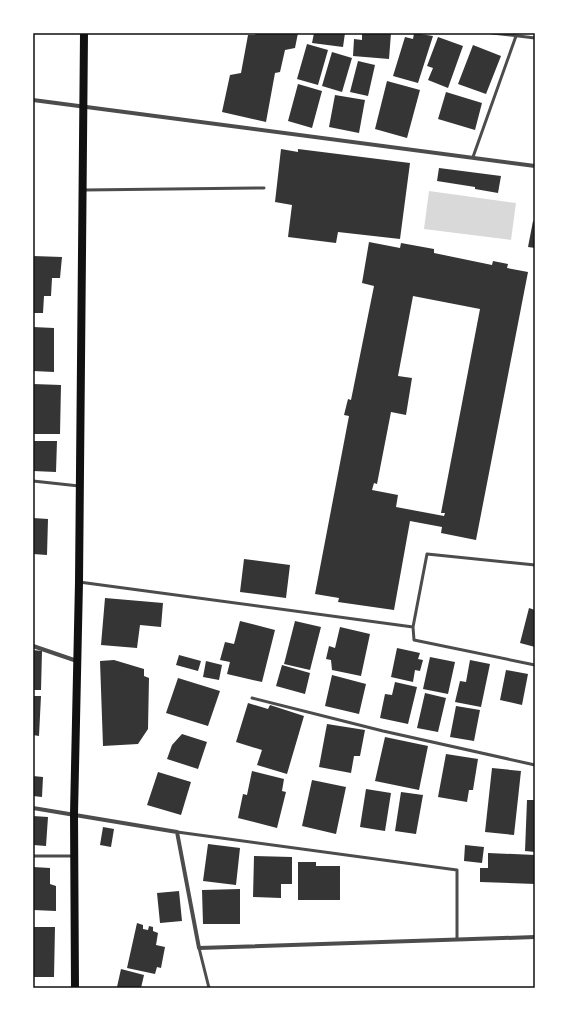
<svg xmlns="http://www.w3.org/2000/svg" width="568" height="1021" font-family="'Source Sans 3',sans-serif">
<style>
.water{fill:#d9d9d9}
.building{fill:#353535;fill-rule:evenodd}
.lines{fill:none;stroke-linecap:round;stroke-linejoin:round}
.service{stroke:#4c4c4c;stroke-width:3}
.minor{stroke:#4c4c4c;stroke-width:4}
.secondary{stroke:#111;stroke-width:8}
.neatline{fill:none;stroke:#111;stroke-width:1.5}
</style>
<rect width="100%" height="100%" fill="#fff"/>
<path class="water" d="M429,191L516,203L511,240L424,229Z"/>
<path class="building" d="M256,33H298L295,48L285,50L280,72L275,73L266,122L222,112L230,75L241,73L248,35H255Z
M314,33H345L343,47L312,43Z
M362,33H391L389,59L353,56L354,39L362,40Z
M414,33L433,36L418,83L393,76L405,37L413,39Z
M438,37L463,46L448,88L428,80L433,68L427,66Z
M307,44L328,50L318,85L297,79Z
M473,45L501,56L486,94L458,84Z
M332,52L352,58L342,92L322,86Z
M358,61L375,65L368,96L350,92Z
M387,81L420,90L407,138L375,129Z
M298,84L322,91L312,128L288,121Z
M446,92L482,103L475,130L438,119Z
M335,95L365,100L359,133L329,127Z
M281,149L298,152V149L410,163L400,239L338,232L336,243L288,237L292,205L275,202Z
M439,168L501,176L498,193L475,189V187L437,181Z
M533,221L535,222V248L528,247Z
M369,242L400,248L401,243L434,249V253L492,265L493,261L508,264L507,268L528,272L476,540L441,533L442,527L410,521L394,610L338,602L339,598L315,594L349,416L344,415L348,399L351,400L374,286L362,283ZM413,296L480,309L441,513H445L444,516L396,507L398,495L372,490L374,483L377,484L391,412L406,415L412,378L398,376Z
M33,256L62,257L60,278H52L51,296H44L43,313H33Z
M33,327L54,328V372L33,371Z
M33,384L61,385L60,434H33Z
M33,441H57L56,472L33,471Z
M33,518L48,519L47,555L33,554Z
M244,559L290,565L286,598L240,592Z
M105,598L163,603L161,627L140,625L137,648L101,645Z
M529,608L535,610V647L520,643Z
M240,621L275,630L262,682L227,674L230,662L220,660L225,642L234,644Z
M295,621L321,627L310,670L284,664Z
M340,627L370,634L361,676L332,670L331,660L326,659L329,646L335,648Z
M397,648L420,653L418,659L423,660L420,671L415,670L413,682L391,677Z
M33,650L42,651L41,690H33Z
M179,655L201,661L198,671L176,665Z
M430,657L455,662L448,694L423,689Z
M114,660L144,669V676L149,678L148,729L138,744L103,746L100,661Z
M470,660L490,664L481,707L455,702L460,681L466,682Z
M206,661L222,665L219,680L203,677Z
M282,665L310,673L305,694L276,686Z
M506,670L528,674L522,705L500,700Z
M332,675L366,684L359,714L325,706Z
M178,678L220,691L208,726L166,713Z
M395,682L417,687L408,724L380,718L385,694L392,695Z
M425,693L446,698L438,732L417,728Z
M33,696H41L39,736L33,735Z
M248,703L268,709L270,705L304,716L287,774L257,765L262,750L236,742Z
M456,706L480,710L474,741L450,737Z
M327,724L365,730L360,756H354L351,773L319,767Z
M182,734L207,742L198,769L167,759L172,745Z
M385,737L428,746L419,790L375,781Z
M446,754L478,759L473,790H469L467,802L438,797Z
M492,768L521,771L514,835L485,832Z
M252,771L284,779L282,791L286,792L277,828L238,818L243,794L247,795Z
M158,772L191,782L181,815L147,805Z
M33,776L43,777L42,797L33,796Z
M312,780L346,787L336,834L302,826Z
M366,789L391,793L385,831L360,827Z
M401,792L423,795L416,834L395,831Z
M527,800H535V852L525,851Z
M33,816L48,817L46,846L33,845Z
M103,827L114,829L111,847L100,845Z
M208,844L240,848L236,885L203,881Z
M465,845L484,847L482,863L464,861Z
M488,853L535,855V884L480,882V868H488Z
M254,856L292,857V884H281V898L253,897Z
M298,862H316V866H340V900H298Z
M33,867L50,868V884L56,886V911L33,910Z
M240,889V924H203L202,890Z
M179,891L182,921L160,923L157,893Z
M137,923L143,925V929L148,930L149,926L153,927V931L158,933L156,945L165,947L161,968L157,967L155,974L127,968Z
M33,927H55L54,977H33Z
M121,969L144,975L141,988L117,987Z"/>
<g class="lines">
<path class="service" d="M492,33L535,38
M473,157L516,36
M84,190L264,188
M33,481L79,486
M79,582L413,627L427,554L535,565
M413,627L414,640L535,665
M252,698L383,731L535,765
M177,832L457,870V938
M33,856H74
M199,948L209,988"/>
<path class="minor" d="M33,100L535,166
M33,646L77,661
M33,808L177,832L199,948L535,937"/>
<path class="secondary" d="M75,988L74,814L79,582L84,33"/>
</g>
<rect width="568" height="1021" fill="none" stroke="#ffffff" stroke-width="68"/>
<rect x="34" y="34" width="500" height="953" class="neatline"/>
</svg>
